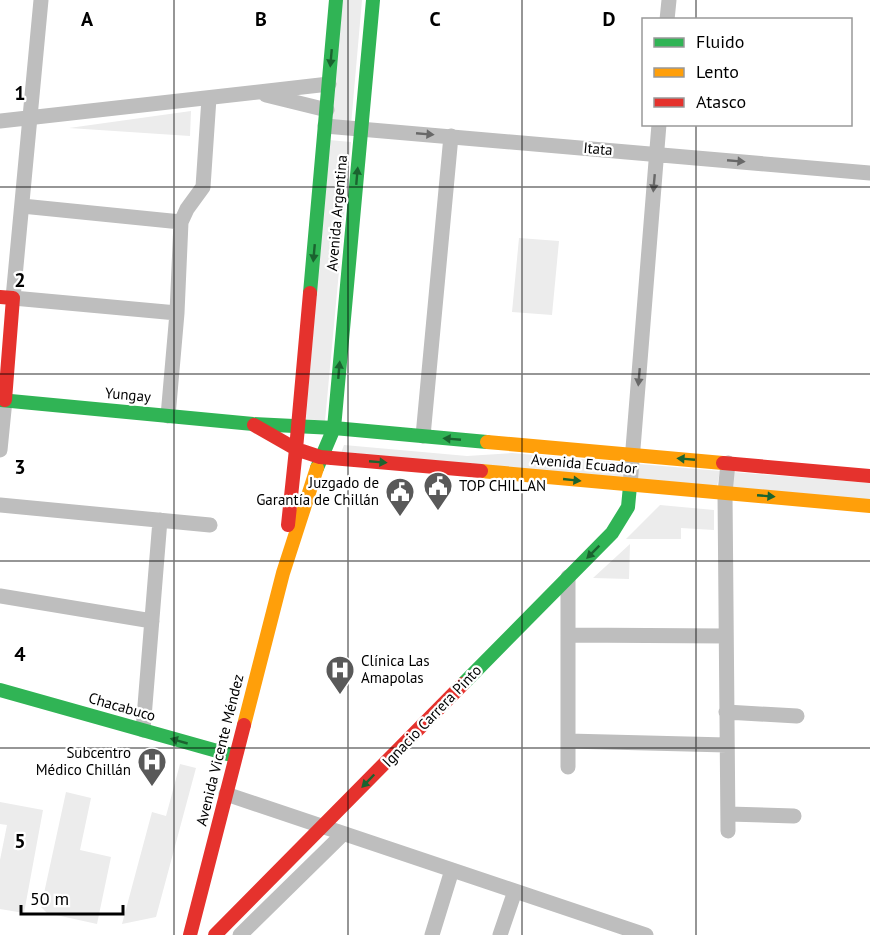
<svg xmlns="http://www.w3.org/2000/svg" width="870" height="935" font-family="'PT Sans',sans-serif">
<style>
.green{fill:#ececec}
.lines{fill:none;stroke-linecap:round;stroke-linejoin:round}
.street{stroke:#bebebe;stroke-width:15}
.fast{stroke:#30b455;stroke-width:14}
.slow{stroke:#ff9f0a;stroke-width:14}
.jam{stroke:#e5322d;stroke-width:14}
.oneway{fill:#1a632f}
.oneway2{fill:#686868}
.grid{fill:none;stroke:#000;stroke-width:1.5;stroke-opacity:0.55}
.labels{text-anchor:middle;stroke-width:4.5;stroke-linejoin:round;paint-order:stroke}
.street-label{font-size:15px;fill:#000;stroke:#fff}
.poi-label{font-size:15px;fill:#000;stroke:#fff;text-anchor:end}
.grid-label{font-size:20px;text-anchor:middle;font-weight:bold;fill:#000;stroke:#fff;stroke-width:4.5;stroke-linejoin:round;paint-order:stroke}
</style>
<rect width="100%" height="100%" fill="#fff"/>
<path class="green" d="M341,0H362L351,125L330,122Z
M191,111L190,136L69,128Z
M329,140L351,142L325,421L306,419Z
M519,238L559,241L552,315L512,312Z
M344,445L467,456L512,453L720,471L717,486L341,453Z
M733,472L870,483V503L731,492Z
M660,505L714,510V530L681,528V539H626Z
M630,544L629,579L593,578Z
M180,764L196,768L156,917L122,924L152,812L166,816Z
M66,792L91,798L80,850L111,857L97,924L47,913L41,907Z
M0,802L43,810L24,913L0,909V860L7,825L0,824Z"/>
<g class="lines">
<path class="street" d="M41,0L13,298L177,313
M667,20L669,0
M266,95L327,110
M0,121L329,84
M325,126L870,173
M22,206L181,222
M168,416L177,313L181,222L187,209L203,187L209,98
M423,436L451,136
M0,450L5,400
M728,463L725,493L728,831
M630,486L659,124
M0,505L210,525
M0,596L152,621
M568,635L726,636
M726,712L797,716
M143,730L160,520
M568,741L727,745
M568,767V577
M226,794L646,935
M728,814L794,816
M240,935L343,834
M432,935L452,870
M500,935L515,891"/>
<path class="fast" d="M373,0L334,428L487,442
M310,293L336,0
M0,400L253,424L334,428L317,468
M463,684L612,533L628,507L630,486
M0,690L235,756"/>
<path class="slow" d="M487,442L723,463
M481,471L870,506
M244,725L283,573L317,468"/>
<path class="jam" d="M310,293L296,449L320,457L481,471
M0,297L13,298L5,400
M254,425L296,449L288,525
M723,463L870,476
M190,935L244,725
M215,935L463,684"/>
</g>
<defs><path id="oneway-solid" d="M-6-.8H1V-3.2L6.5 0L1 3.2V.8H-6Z" transform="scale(1.5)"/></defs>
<g class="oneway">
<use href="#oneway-solid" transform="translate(331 58) rotate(95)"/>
<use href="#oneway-solid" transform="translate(357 176) rotate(-85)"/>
<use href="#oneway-solid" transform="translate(314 253) rotate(95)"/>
<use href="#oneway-solid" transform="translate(339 370) rotate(-85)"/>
<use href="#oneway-solid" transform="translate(452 439) rotate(-175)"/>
<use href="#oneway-solid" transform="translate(686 459) rotate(-175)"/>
<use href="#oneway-solid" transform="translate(378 462) rotate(5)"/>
<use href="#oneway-solid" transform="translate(572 480) rotate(6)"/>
<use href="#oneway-solid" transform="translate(766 496) rotate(5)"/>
<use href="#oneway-solid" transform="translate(593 552) rotate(135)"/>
<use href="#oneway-solid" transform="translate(179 741) rotate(-164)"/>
<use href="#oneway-solid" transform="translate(368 781) rotate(134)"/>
</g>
<g class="oneway2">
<use href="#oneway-solid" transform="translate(425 134) rotate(5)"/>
<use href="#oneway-solid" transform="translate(736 161) rotate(5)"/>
<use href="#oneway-solid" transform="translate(654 183) rotate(95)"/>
<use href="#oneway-solid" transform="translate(639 377) rotate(95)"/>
</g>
<path class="grid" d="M174,0V935M348,0V935M522,0V935M696,0V20M696,124V935M0,187H870M0,374H870M0,561H870M0,748H870"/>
<defs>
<g id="civic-pin" transform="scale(1.5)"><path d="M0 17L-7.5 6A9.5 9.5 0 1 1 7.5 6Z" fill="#595959" stroke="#fff"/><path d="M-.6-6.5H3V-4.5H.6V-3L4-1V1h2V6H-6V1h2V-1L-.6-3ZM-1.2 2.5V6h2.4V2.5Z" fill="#fff"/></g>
<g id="hospital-pin" transform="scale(1.5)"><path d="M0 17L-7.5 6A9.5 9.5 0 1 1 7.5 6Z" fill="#595959" stroke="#fff"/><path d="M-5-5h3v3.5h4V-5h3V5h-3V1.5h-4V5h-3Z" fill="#fff"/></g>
</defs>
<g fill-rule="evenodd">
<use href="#civic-pin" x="438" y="486"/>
<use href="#civic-pin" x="400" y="492"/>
<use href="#hospital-pin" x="340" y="670"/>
<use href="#hospital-pin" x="152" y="762"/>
</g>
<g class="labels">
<g class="street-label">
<text transform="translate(598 149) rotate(5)" y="5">Itata</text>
<text transform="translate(337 213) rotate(-85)" y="5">Avenida Argentina</text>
<text transform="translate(128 395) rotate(5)" y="5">Yungay</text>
<text transform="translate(584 464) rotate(5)" y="5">Avenida Ecuador</text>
<text transform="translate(122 707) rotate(16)" y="5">Chacabuco</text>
<text transform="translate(432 716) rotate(-46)" y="5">Ignacio Carrera Pinto</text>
<text transform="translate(220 750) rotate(-76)" y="5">Avenida Vicente Méndez</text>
</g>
<g class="poi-label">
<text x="379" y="488">Juzgado de<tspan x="379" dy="17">Garantía de Chillán</tspan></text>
<text x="459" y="491" text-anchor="start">TOP CHILLAN</text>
<text x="361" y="666" text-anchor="start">Clínica Las<tspan x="361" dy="17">Amapolas</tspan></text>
<text x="131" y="758">Subcentro<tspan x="131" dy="17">Médico Chillán</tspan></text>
</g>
</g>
<g class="grid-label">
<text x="87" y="26">A</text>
<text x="261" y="26">B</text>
<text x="435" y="26">C</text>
<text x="609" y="26">D</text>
<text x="20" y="100">1</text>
<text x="20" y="287">2</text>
<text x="20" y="474">3</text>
<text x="20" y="661">4</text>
<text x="20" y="848">5</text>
</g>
<rect x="642" y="18" width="210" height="108" fill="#ffffff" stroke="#999999" stroke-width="1.5"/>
<rect x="654" y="38" width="30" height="9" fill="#30b455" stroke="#999999" stroke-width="1.5"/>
<text x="696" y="48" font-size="18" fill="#000000">Fluido</text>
<rect x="654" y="68" width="30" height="9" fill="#ff9f0a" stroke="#999999" stroke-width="1.5"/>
<text x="696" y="78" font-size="18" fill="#000000">Lento</text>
<rect x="654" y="98" width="30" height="9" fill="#e5322d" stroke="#999999" stroke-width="1.5"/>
<text x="696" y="108" font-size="18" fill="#000000">Atasco</text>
<path d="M21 905v9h102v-9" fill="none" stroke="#000000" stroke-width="3"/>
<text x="30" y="905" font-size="18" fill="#000000" stroke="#ffffff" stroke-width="4.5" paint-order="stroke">50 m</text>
</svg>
